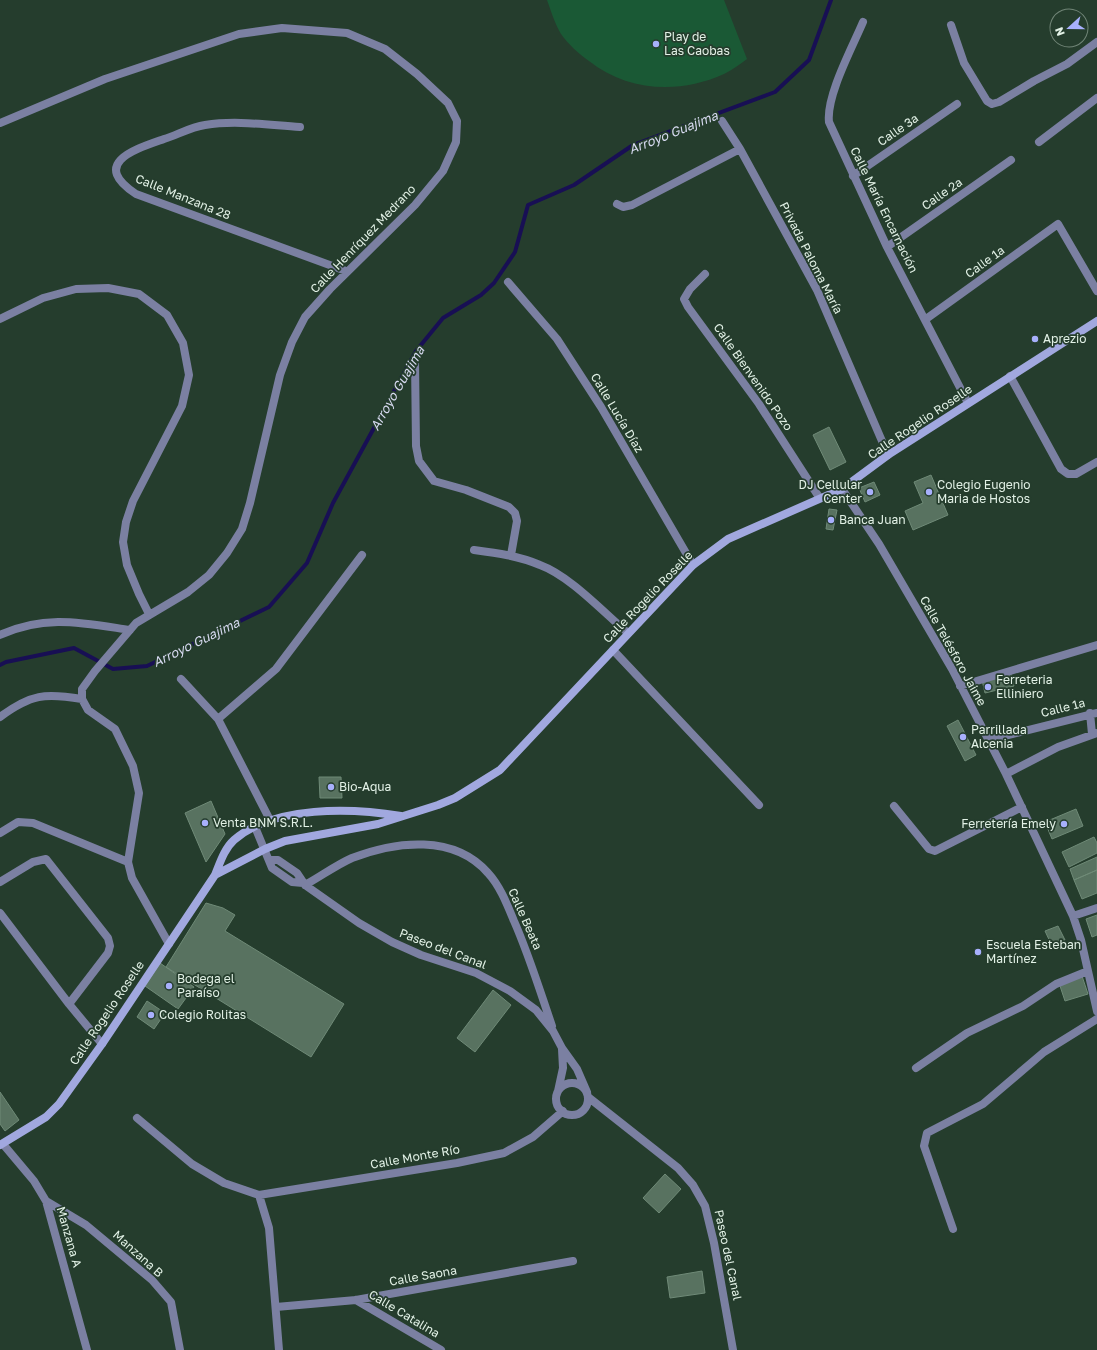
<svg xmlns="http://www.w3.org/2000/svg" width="1097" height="1350" font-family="'Golos Text',sans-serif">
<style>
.green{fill:#1a5935}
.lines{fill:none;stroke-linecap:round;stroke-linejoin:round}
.stream{stroke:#180f54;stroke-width:4}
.building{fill:#587260;stroke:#6f8a77}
.street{stroke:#7b80a2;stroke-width:8}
.secondary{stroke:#a1a8df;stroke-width:8}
.poi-dot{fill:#a8b0fc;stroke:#253d2d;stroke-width:1.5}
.labels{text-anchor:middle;stroke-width:3.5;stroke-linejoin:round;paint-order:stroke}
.poi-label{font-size:12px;fill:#e2f1e6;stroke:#253d2d;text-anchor:start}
.street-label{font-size:12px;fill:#e2f1e6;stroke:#253d2d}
.water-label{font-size:13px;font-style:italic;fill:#d8dbf1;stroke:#253d2d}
</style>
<rect width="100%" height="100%" fill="#253d2d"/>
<path class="green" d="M547,0H724L747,59C740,64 732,70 724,74C680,94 628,92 589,61C579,54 568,44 561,34C555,24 551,11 547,0Z"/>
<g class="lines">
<path class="stream" d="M0,665L6,662L74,648L113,669L147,666L269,607L307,563L333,503L416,351L443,318L481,295L494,283L515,252L528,205L574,185L633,145L775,92L809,60L831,0"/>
</g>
<path class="building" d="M829,427L846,462L830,470L813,435Z
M931,475L948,515L913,530L905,511L923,503L914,482Z
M874,482L880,495L865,502L859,488Z
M829,509L837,510L833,530L826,529Z
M1011,674L1014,686L985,693L982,680Z
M958,720L976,755L965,761L947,726Z
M319,777H341L342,798H320Z
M211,801L225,834L206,862L185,813Z
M1076,809L1083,826L1052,839L1045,822Z
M1094,837L1097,843V853L1069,867L1062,852Z
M1097,857V870L1074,880L1070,869Z
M1097,870V893L1082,899L1074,880Z
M206,903L223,908L235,915L225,931L344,1004L311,1057L166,967Z
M1097,915V935L1092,937L1086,919Z
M1058,926L1065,940L1052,946L1045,931Z
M160,963L194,987L178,1009L145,986Z
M1082,976L1088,994L1065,1001L1059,983Z
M493,990L511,1005L475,1052L457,1038Z
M147,1001L165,1013L154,1029L137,1017Z
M0,1092L19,1120L5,1131L0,1124Z
M665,1174L681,1189L659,1213L643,1198Z
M702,1271L705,1293L670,1298L667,1277Z"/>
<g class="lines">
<path class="street" d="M863,22C852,48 826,96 829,122L887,247L968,403
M951,25L964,63L987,101L992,104L999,102L1034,81L1067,64L1097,42
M722,121L740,149L817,290L888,455
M0,123L105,79L239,34L282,28L347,33L385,49L417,74L448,103L457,121L456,142L443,171L415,205L330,289L305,317L292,342L280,375L250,503L242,529L227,553L209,575L188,592L136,623L95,671L82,689V699L88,710L115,729L133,766L139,793L128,862L132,878L169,944
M300,127C268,125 236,120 205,125C191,127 177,135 164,139C136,149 89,163 136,194L346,271
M1039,142L1097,98
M853,176L957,104
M617,204L623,207L632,205L740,149
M887,247L1011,160
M705,274L690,289L684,299L688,307L759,404L819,497
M508,282L557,339L601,407L693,565
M0,319L43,298L76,289L108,288L139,294L167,315L183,343L189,375L182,406L133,501L126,522L123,542L127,565L139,594L149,614
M926,319L1058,224L1097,291
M415,359L416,446L419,461L434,481L466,490L509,507L515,513L517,521L511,555
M1010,376L1061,469L1068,474H1076L1097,462
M842,489L879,544L952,669L1006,774L1073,916L1081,940L1097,1011
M474,550C497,553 519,556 540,565C570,576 603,612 628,633
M0,635C45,614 83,623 130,630
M613,650L759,805
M181,679L218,719
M960,686L1097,645
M1090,713L1092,734
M0,717C31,694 45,693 82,699
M988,740L1097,713
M1006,774L1058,747L1097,733
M894,806L929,849L935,851L1022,807
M270,820L218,719L276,669L362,555
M255,827L272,868L292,882L303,883
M0,833L18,822L33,823L128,862
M269,860H278L297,873L305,885L359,923L392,942L421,955L476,973L510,991L536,1010L553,1031L562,1048L577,1069L587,1092
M0,882L33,862L46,859L108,938L110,946L108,953L69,1004
M305,885C320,877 336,865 352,858C396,841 454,834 488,873C500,886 507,904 514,921C529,955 540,991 552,1026
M0,913L69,1004L102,1044
M1073,916L1097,908
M916,1068L967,1033L1023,1006L1056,984L1088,971
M556 1099a16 16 0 1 1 32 0a16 16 0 1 1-32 0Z
M558,1091L563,1068L562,1049
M588,1097L678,1168L693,1185L705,1206L714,1243L733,1350
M137,1118L192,1164L224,1183L259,1195L457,1163L504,1153L533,1137L563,1111
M3,1144L34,1181L46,1201L87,1350
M259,1195L269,1228L279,1350
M46,1201L86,1225L152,1280L171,1302L180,1350
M953,1229L924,1146L927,1133L983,1104L1044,1052L1097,1019
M356,1300L441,1350
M276,1307L356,1300L573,1261"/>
<path class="secondary" d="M215,875L265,849L285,841L378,824L438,805L455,798L500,770L693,565L728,539L842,489L888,455L1097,321
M0,1145L46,1117L59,1104L102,1044L215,875C220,863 224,849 234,840C274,805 352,808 401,816"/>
</g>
<g class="poi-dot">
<circle cx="656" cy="44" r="4"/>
<circle cx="1035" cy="339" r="4"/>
<circle cx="870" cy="492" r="4"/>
<circle cx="929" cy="492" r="4"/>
<circle cx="831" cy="520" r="4"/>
<circle cx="988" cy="687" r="4"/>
<circle cx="963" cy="737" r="4"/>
<circle cx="331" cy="787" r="4"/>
<circle cx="205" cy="823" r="4"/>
<circle cx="1064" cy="824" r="4"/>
<circle cx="978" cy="952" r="4"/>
<circle cx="169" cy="986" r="4"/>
<circle cx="151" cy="1015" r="4"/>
</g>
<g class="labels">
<g class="poi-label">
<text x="664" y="41">Play de<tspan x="664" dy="14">Las Caobas</tspan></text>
<text x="1043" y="343">Aprezio</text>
<text x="862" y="489" text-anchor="end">DJ Cellular<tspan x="862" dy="14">Center</tspan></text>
<text x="937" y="489">Colegio Eugenio<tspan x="937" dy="14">Maria de Hostos</tspan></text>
<text x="839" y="524">Banca Juan</text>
<text x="996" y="684">Ferreteria<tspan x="996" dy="14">Elliniero</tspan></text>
<text x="971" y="734">Parrillada<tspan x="971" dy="14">Alcenia</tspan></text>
<text x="339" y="791">Bio-Aqua</text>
<text x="213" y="827">Venta BNM S.R.L.</text>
<text x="1056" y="828" text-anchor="end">Ferretería Emely</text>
<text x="986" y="949">Escuela Esteban<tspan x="986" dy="14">Martínez</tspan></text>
<text x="177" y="983">Bodega el<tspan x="177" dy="14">Paraíso</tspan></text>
<text x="159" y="1019">Colegio Rolitas</text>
</g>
<g class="street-label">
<text transform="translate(898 130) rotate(-35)" y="4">Calle 3a</text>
<text transform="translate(942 194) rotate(-35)" y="4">Calle 2a</text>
<text transform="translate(183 197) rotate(22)" y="4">Calle Manzana 28</text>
<text transform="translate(884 210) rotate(64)" y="4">Calle María Encarnación</text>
<text transform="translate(363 239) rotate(-46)" y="4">Calle Henríquez Medrano</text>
<text transform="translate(811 258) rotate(63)" y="4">Privada Paloma María</text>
<text transform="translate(985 262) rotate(-36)" y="4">Calle 1a</text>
<text transform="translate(753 377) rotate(55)" y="4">Calle Bienvenido Pozo</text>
<text transform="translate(617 413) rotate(59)" y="4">Calle Lucía Díaz</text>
<text transform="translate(920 422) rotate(-34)" y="4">Calle Rogelio Roselle</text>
<text transform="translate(648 597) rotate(-46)" y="4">Calle Rogelio Roselle</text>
<text transform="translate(953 651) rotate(61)" y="4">Calle Telésforo Jaime</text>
<text transform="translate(1063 708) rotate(-14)" y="4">Calle 1a</text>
<text transform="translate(525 919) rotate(66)" y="4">Calle Beata</text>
<text transform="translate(443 949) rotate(21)" y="4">Paseo del Canal</text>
<text transform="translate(107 1013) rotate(-56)" y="4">Calle Rogelio Roselle</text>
<text transform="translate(415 1157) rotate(-10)" y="4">Calle Monte Río</text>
<text transform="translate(69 1237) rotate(74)" y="4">Manzana A</text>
<text transform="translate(138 1254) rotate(42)" y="4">Manzana B</text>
<text transform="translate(728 1255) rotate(78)" y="4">Paseo del Canal</text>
<text transform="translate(423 1276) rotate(-10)" y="4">Calle Saona</text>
<text transform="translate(404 1314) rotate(31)" y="4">Calle Catalina</text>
</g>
<g class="water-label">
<text transform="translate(673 132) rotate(-22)" y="5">Arroyo Guajima</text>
<text transform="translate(397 388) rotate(-60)" y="5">Arroyo Guajima</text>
<text transform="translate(196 642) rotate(-26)" y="5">Arroyo Guajima</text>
</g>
</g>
<g transform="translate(1069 28) rotate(249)"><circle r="19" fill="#253d2d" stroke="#718577"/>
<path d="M0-3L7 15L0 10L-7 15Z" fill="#a8b0fc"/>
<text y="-6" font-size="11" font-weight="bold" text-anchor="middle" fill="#e2f1e6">N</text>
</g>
</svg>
